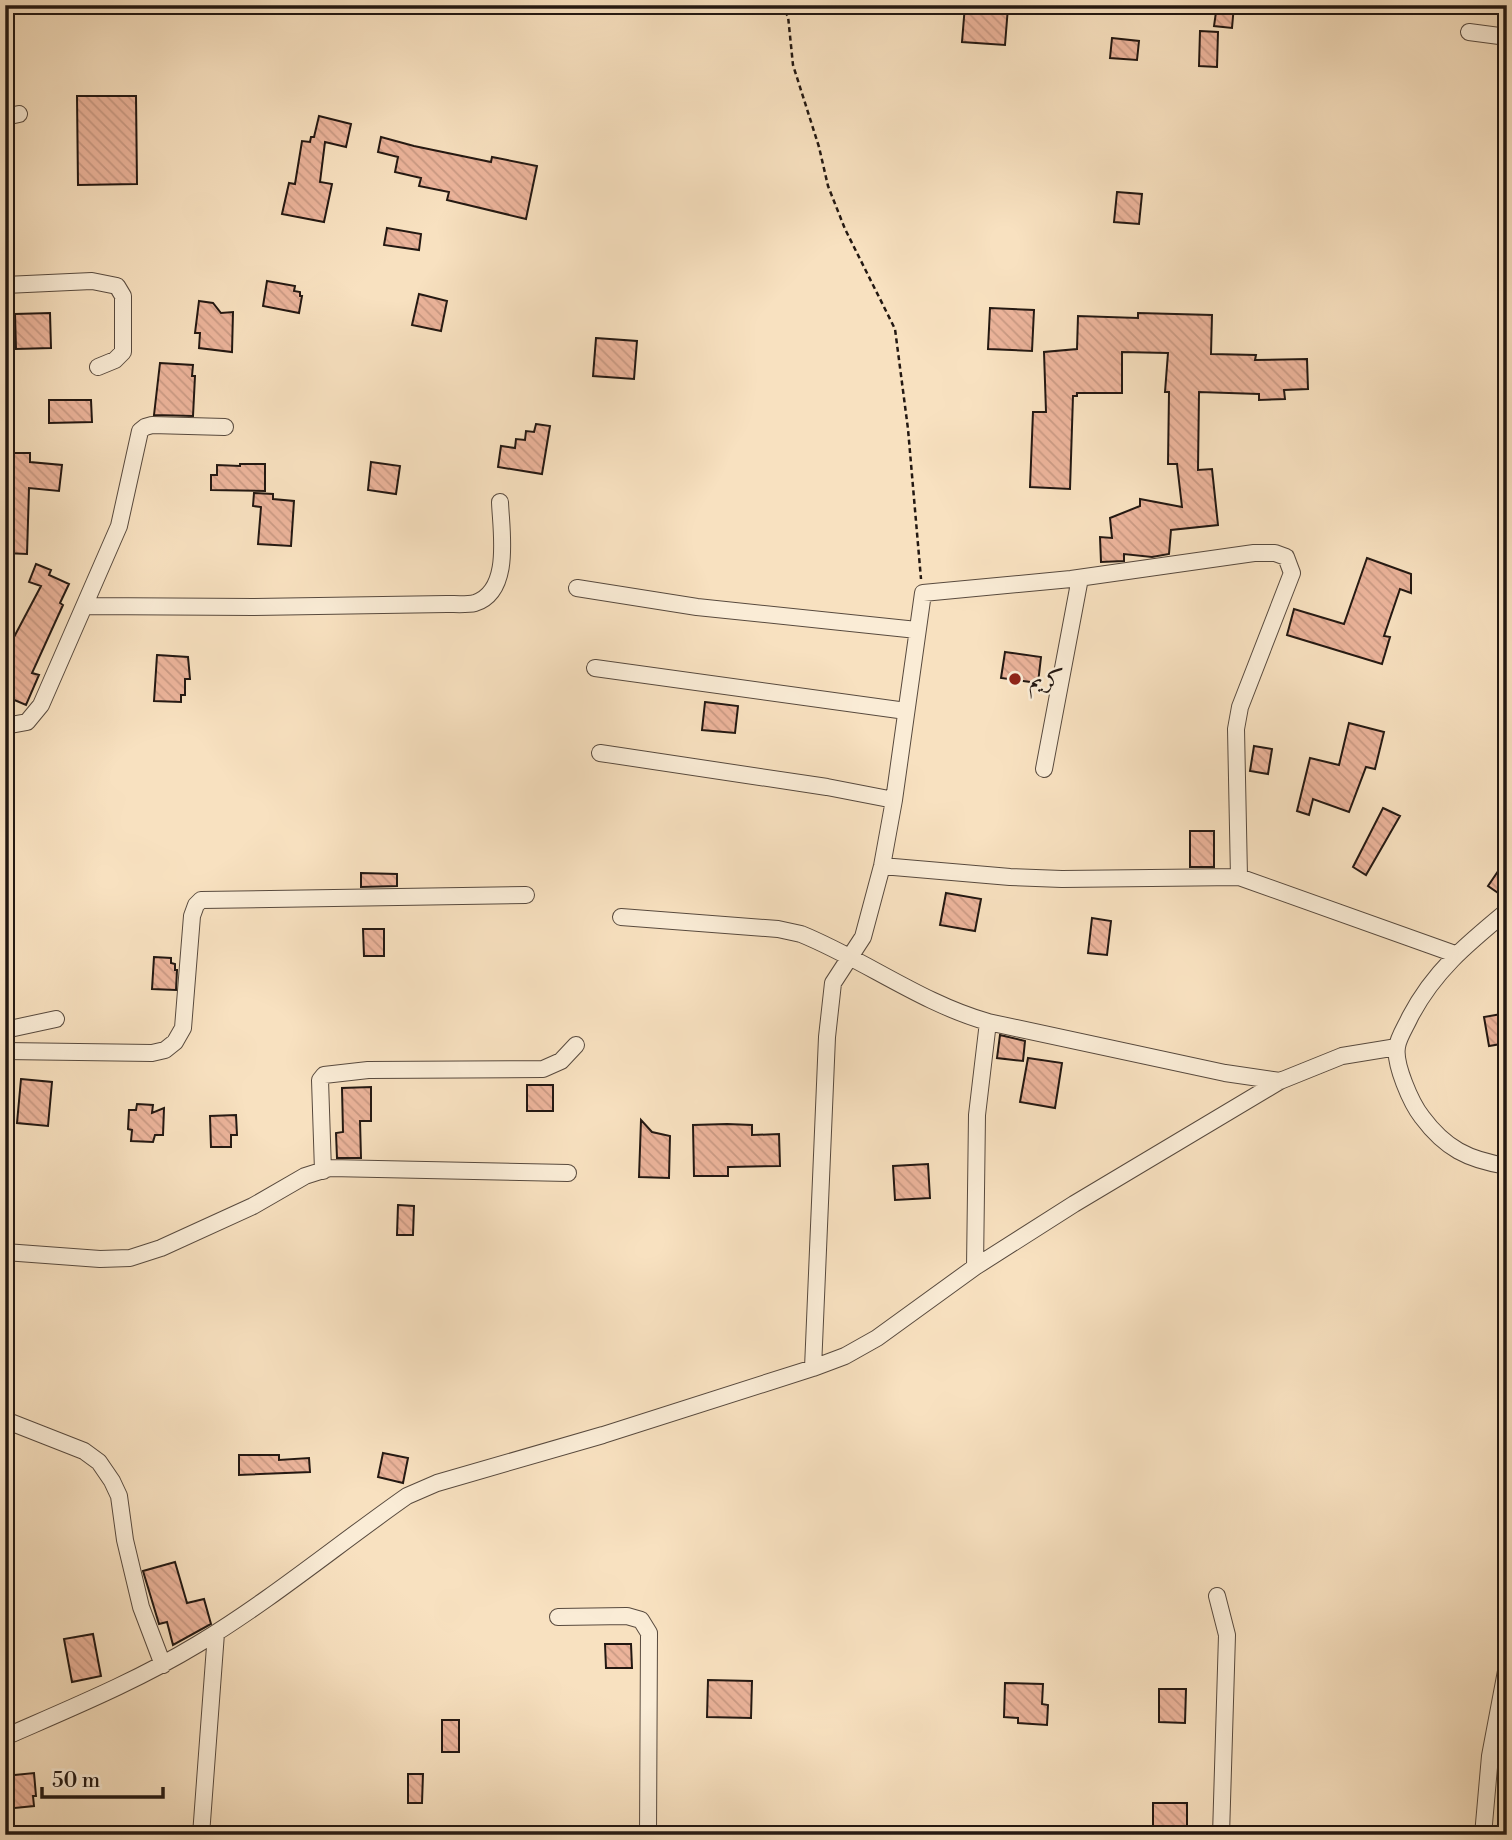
<svg xmlns="http://www.w3.org/2000/svg" width="1512" height="1840" font-family="'Libre Bodoni',Amiri,serif">
<style>
.building{fill:url(#building-back-hatch);stroke:#231812;stroke-width:2}
.lines{fill:none;stroke-linecap:round;stroke-linejoin:round}
.minor-casing{stroke:#584a3e;stroke-width:18}
.path{stroke:#231812;stroke-width:2.5;stroke-dasharray:5 3.5;stroke-linecap:butt}
.minor{stroke:#faecd6;stroke-width:16}
.poi-dot{fill:#8f2418;stroke:#faecd6;stroke-width:2.5}
.labels{text-anchor:middle;stroke-width:5;stroke-linejoin:round;paint-order:stroke}
.poi-label{font-size:23px;fill:#231812;stroke:#faecd6;text-anchor:start}
</style>
<defs>
<pattern id="building-back-hatch" width="6" height="6" patternUnits="userSpaceOnUse" patternTransform="scale(1.75)"><rect width="6" height="6" fill="#ecb49b"/><path d="M-1 5l2 2M0 0l6 6M5-1l2 2" fill="none" stroke="#ca9a84"/></pattern>
</defs>
<rect width="100%" height="100%" fill="#f8e1c0"/>
<filter id="stains"><feTurbulence type="fractalNoise" baseFrequency=".00286" numOctaves="4"/><feColorMatrix values="0 0 0 0 .2 0 0 0 0 .09 0 0 0 0 .02 0 0 0 .5 -.17"/></filter>
<radialGradient id="worn" r=".72"><stop offset=".6" stop-color="#630" stop-opacity="0"/><stop offset="1" stop-color="#630" stop-opacity=".3"/></radialGradient>
<path class="building" d="M965,5L1008,7L1005,45L962,42Z
M1217,5H1234L1232,28L1214,26Z
M1200,31L1218,32L1217,67L1199,66Z
M1112,38L1139,41L1137,60L1110,58Z
M77,96H136L137,184L78,185Z
M319,116L351,124L346,147L325,142L320,182L332,184L324,222L282,214L289,183L295,184L302,141L310,142L311,137H314Z
M381,137L414,146L491,162L492,157L537,166L526,219L447,200L449,192L419,186L421,178L395,172L398,157L378,152Z
M1117,192L1142,194L1139,224L1114,222Z
M387,228L421,234L419,250L384,245Z
M267,281L295,286L294,291L300,292V296H302L299,313L263,306Z
M419,294L447,301L441,331L412,325Z
M199,301L213,303L221,313L233,312L232,352L199,348L200,333H195Z
M990,308L1034,310L1032,351L988,349Z
M50,313L51,348L16,349L15,314Z
M1138,313L1212,315L1211,354L1256,355L1255,360L1307,359L1308,389L1284,390L1285,399L1259,400V394L1199,392L1198,470L1212,469L1218,525L1171,530L1169,554L1152,557L1124,554V561L1101,562L1100,537L1112,538L1110,518L1140,506V499L1182,507L1177,464H1168L1169,392H1165L1168,353L1122,352V393H1077V396H1073L1070,489L1030,487L1033,412H1046L1044,352L1077,349L1078,316L1138,318Z
M596,338L637,341L634,379L593,376Z
M160,363L193,365L192,376H195L193,416L154,415Z
M49,400H91L92,422L49,423Z
M536,424L550,426L542,474L498,467L501,446L515,448L516,439L525,440L526,431L534,432Z
M5,453H30V462L62,465L59,491L29,488L27,554L5,553Z
M371,462L400,466L396,494L368,490Z
M240,464H265V491L211,490V475H217V465L240,466Z
M254,493L273,494V499L294,501L291,546L258,544L261,507L253,506Z
M1367,558L1411,574V593L1400,589L1384,636L1390,637L1382,664L1287,635L1294,609L1344,624Z
M36,564L51,570L49,575L69,584L60,603L63,605L32,673L39,675L26,705L5,696V654L41,586L29,582Z
M1005,652L1041,657L1038,683L1001,678Z
M157,655L188,657L190,679H185V695H181V702L154,701Z
M705,702L738,706L735,733L702,730Z
M1349,723L1384,732L1375,769L1366,767L1349,812L1313,799L1309,815L1297,811L1310,758L1339,765Z
M1254,746L1272,749L1268,774L1250,771Z
M1383,808L1400,816L1366,875L1353,867Z
M1190,831H1214V867H1190Z
M1507,858V899L1488,886Z
M361,873L397,874V886L361,887Z
M946,893L981,899L975,931L940,925Z
M1092,918L1111,921L1107,955L1088,953Z
M363,929H384V956H364Z
M154,957L171,958V963L175,964V970H177L176,990L152,989Z
M1507,1013V1043L1489,1046L1484,1017Z
M1000,1035L1025,1041L1023,1061L997,1058Z
M1028,1058L1062,1063L1055,1108L1020,1102Z
M21,1079L52,1082L48,1126L17,1123Z
M527,1085H553V1111H527Z
M371,1087V1121H360L361,1158H337L336,1133L343,1132L342,1088Z
M137,1104L153,1105L152,1113L164,1108L163,1135H155L153,1142L131,1141L132,1130L128,1129L129,1110H136Z
M236,1115L237,1135H231V1147H211L210,1116Z
M641,1120L652,1132L670,1136L669,1178L639,1177Z
M727,1124L752,1125V1135L779,1134L780,1166L728,1167V1176H694L693,1125Z
M928,1164L930,1198L895,1200L893,1166Z
M398,1205L414,1206L413,1235H397Z
M383,1453L408,1458L403,1483L378,1477Z
M239,1455H279V1460L309,1458L310,1472L239,1475Z
M175,1562L187,1603L204,1599L211,1624L173,1645L167,1622L159,1624L143,1571Z
M93,1634L101,1676L72,1682L64,1639Z
M605,1644H631L632,1668H606Z
M708,1680L752,1681L751,1718L707,1717Z
M1005,1683L1043,1684L1042,1704L1048,1705L1047,1725L1018,1723V1718L1004,1717Z
M1159,1689H1186L1185,1723L1159,1722Z
M442,1720H459V1752H442Z
M34,1773L36,1796H33L34,1806L5,1809V1776Z
M408,1774H423L422,1803H408Z
M1153,1803H1187V1835H1153Z"/>
<g class="lines">
<g class="minor-casing">
<path id="minor" d="M1469,32L1507,37
M5,117L19,114
M5,285L92,281L117,286L123,296V352L115,360L98,367
M577,588L697,607L917,630
M86,606L254,607L447,604C456,604 467,605 475,603C512,591 501,531 500,502
M595,668L906,711
M5,726L27,722L41,705L119,526L140,431L145,427L152,425L225,427
M600,753L827,787L894,800
M1044,769L1080,578
M882,866L1010,877L1062,879L1239,877L1455,954
M1507,911C1467,944 1434,971 1410,1017C1406,1026 1398,1038 1397,1047C1394,1064 1411,1103 1422,1117C1445,1148 1468,1160 1507,1166
M621,917L778,929L801,934C865,960 921,1003 988,1022L977,1115L975,1267
M988,1022L1225,1073L1280,1081
M5,1030L56,1019
M5,1051L152,1053L165,1050L175,1042L183,1028L192,916L196,905L201,900L526,895
M323,1171L320,1080L324,1075L368,1070L543,1069L561,1061L576,1045
M5,1252L100,1259L130,1258L161,1248L253,1206L305,1176L330,1168L568,1173
M813,1368L827,1037L833,983L863,937L882,866L894,800L923,593L1071,579L1254,553H1275L1286,557L1292,573L1240,707L1236,729L1239,877
M5,1420L84,1451L99,1462L112,1481L119,1496L125,1540L141,1607L163,1665
M1217,1596L1227,1635L1221,1835
M558,1617L627,1616L641,1620L649,1633L648,1835
M5,1737C71,1708 137,1681 198,1644C271,1600 337,1545 407,1496L437,1483L603,1435L813,1368L845,1356L877,1338L975,1267L1074,1204L1280,1081L1342,1056L1397,1047
M201,1835L216,1633
M1483,1835L1490,1756L1507,1666"/>
</g>
<path class="path" d="M779,5L788,16L793,65L819,147L828,186L845,229L895,329L908,429L921,579"/>
<use href="#minor" class="minor"/>
</g>
<circle class="poi-dot" cx="1015" cy="679" r="7"/>
<g class="labels">
<g class="poi-label">
<text x="1029" y="687">كريم</text>
</g>
</g>
<rect width="1512" height="1840" fill="none" stroke="#f8e1c0" stroke-width="28"/>
<rect x="7" y="7" width="1498" height="1826" fill="none" stroke="#231812" stroke-width="3.5"/>
<rect x="14" y="14" width="1484" height="1812" fill="none" stroke="#231812" stroke-width="2"/>
<path d="M42 1787v10h121v-10" fill="none" stroke="#231812" stroke-width="3.5"/>
<text x="52" y="1787" font-size="21" fill="#231812" stroke="#faecd6" stroke-width="5" paint-order="stroke">50 m</text>
<rect width="100%" height="100%" filter="url(#stains)"/>
<rect width="100%" height="100%" fill="url(#worn)"/>
</svg>
